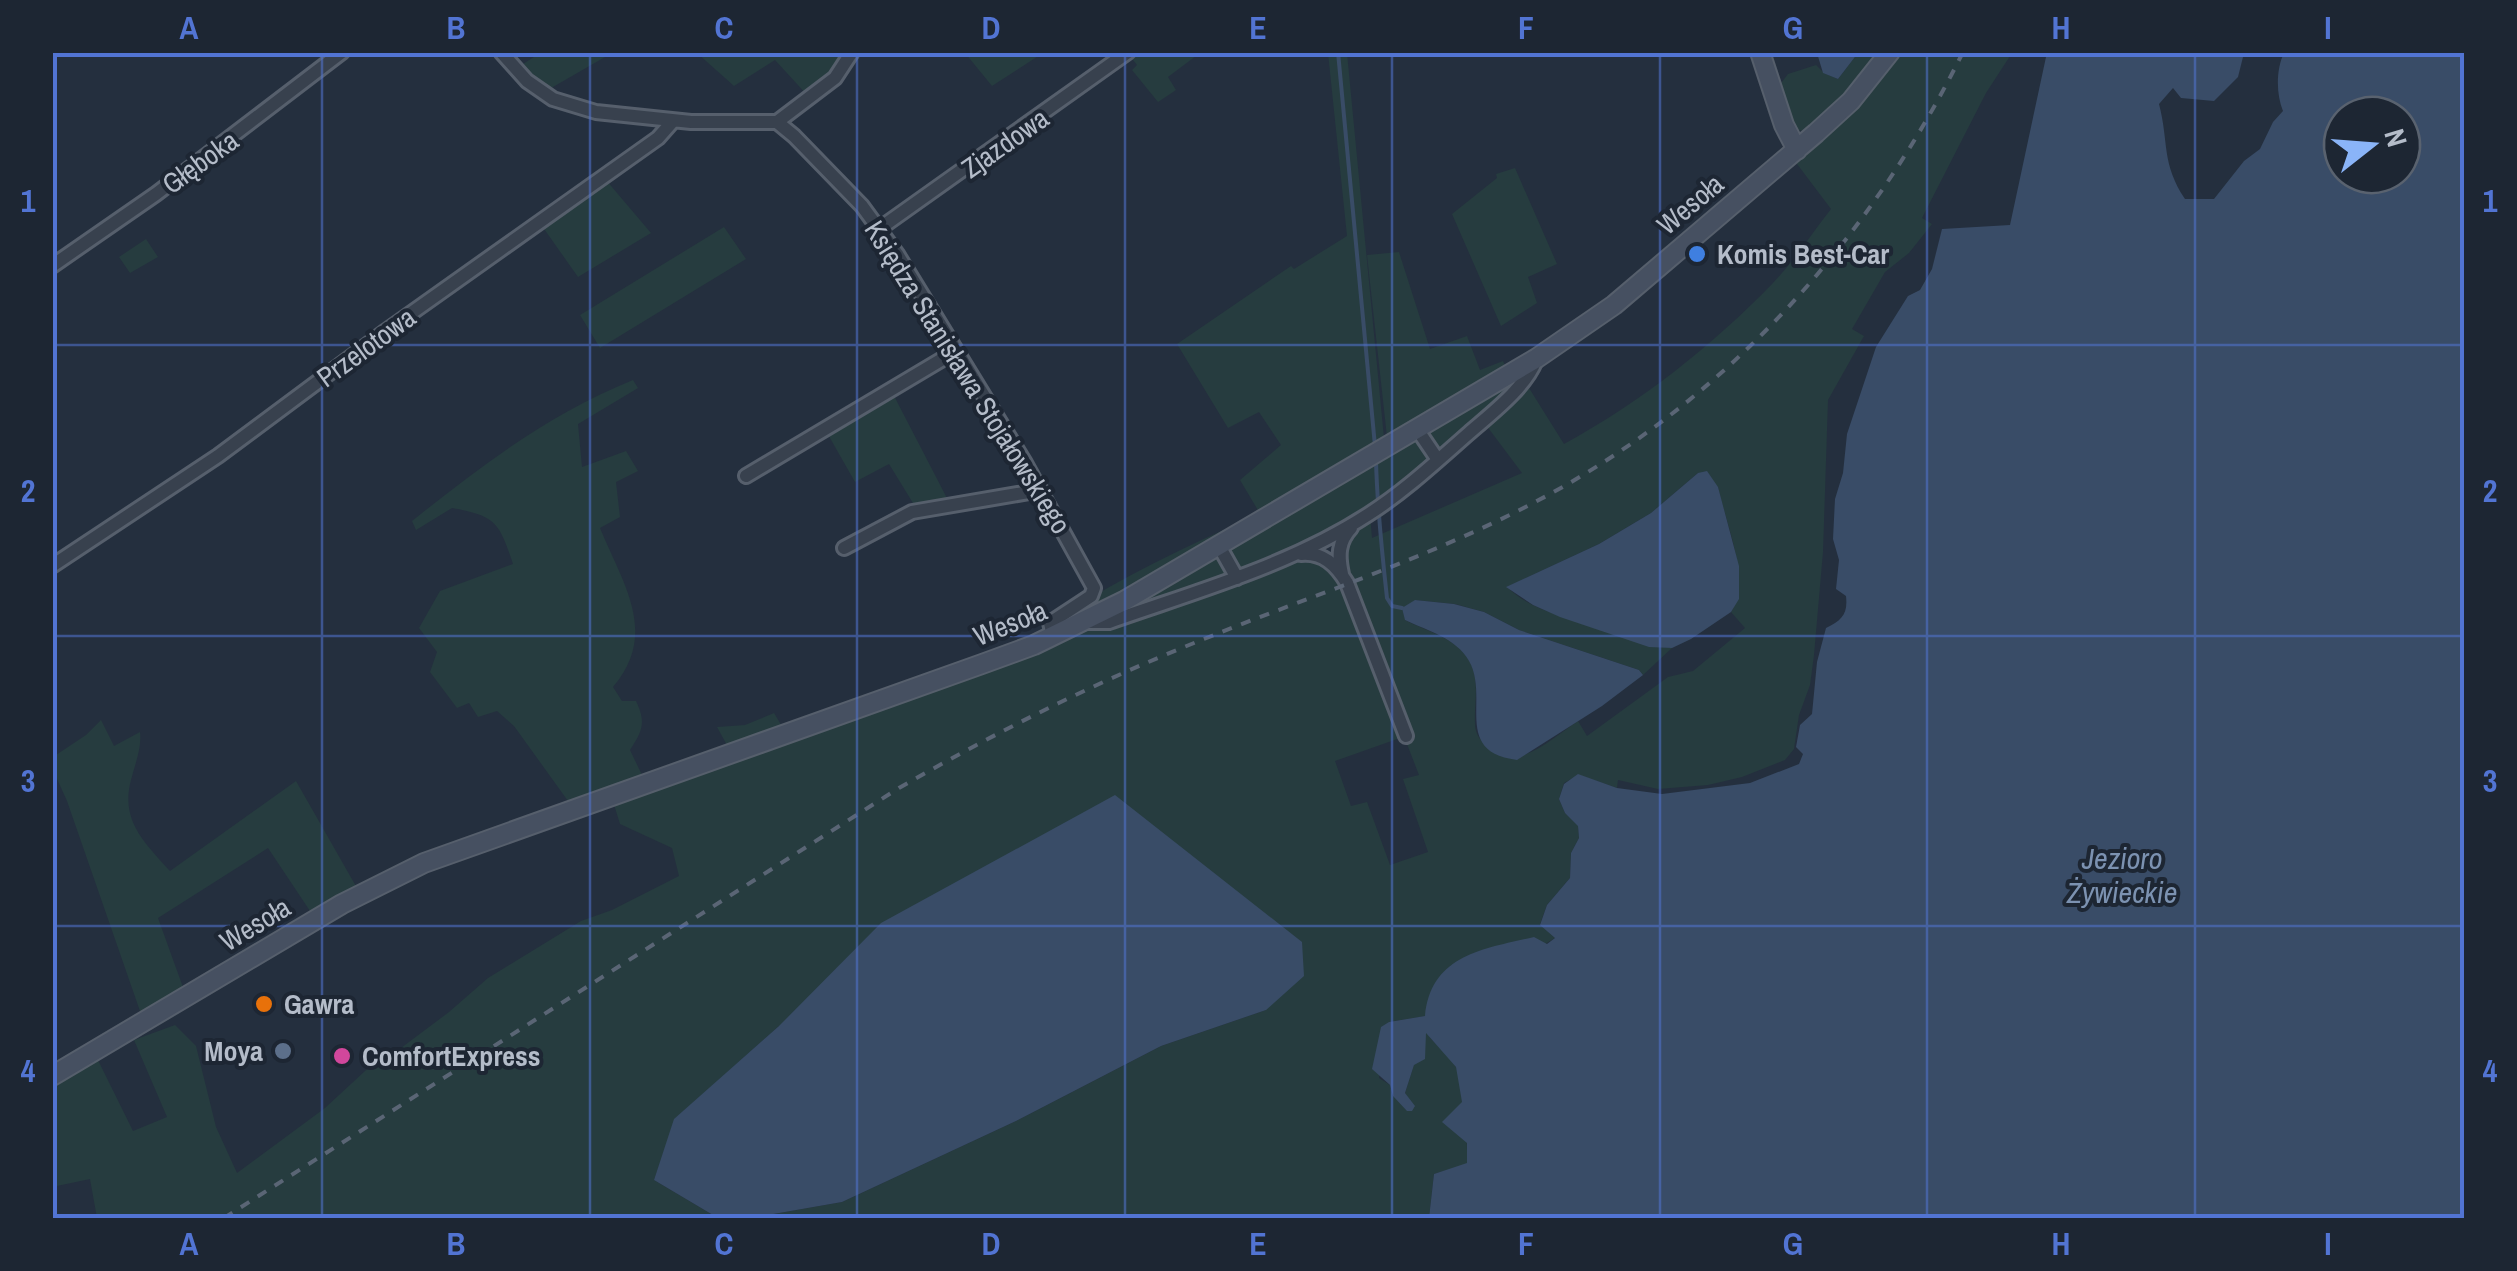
<svg xmlns="http://www.w3.org/2000/svg" width="2517" height="1271" font-family="'Archivo Narrow',sans-serif">
<style>
.green{fill:#263c3f;fill-rule:evenodd}
.water{fill:#394c67;fill-rule:evenodd}
.lines{fill:none;stroke-linecap:round;stroke-linejoin:round}
.stream{stroke:#394c67;stroke-width:4}
.street-casing{stroke:#565f6c;stroke-width:18}
.secondary-casing{stroke:#565f6c;stroke-width:22}
.street{stroke:#38414e;stroke-width:12}
.secondary{stroke:#465061;stroke-width:18}
.rail{stroke:#5a6575;stroke-width:4;stroke-dasharray:10 10;stroke-linecap:butt}
.grid{fill:none;stroke:#5274d3;stroke-width:2.5;stroke-opacity:0.55}
.shop-dot{fill:#3f7fe0;stroke:#1d2633;stroke-width:4}
.food-dot{fill:#e8710a;stroke:#1d2633;stroke-width:4}
.service-dot{fill:#5c6f8a;stroke:#1d2633;stroke-width:4}
.hotel-dot{fill:#d1479c;stroke:#1d2633;stroke-width:4}
.labels{text-anchor:middle;stroke-width:8;stroke-linejoin:round;paint-order:stroke}
.street-label{font-size:28px;fill:#b4bcc9;stroke:#1d2633}
.poi-label{font-size:28px;font-weight:bold;fill:#b4bcc9;stroke:#1d2633;text-anchor:start}
.water-label{font-size:30px;font-style:italic;fill:#7c92b1;stroke:#1d2633}
.neatline{fill:none;stroke:#5274d3;stroke-width:4}
.grid-label{font-size:32px;text-anchor:middle;font-weight:bold;fill:#5274d3}
</style>
<rect width="100%" height="100%" fill="#242f3e"/>
<path class="green" d="M1134,52L1200,53L1168,77L1176,90L1158,102L1132,70L1137,65L1130,56Z
M540,53H612L546,91L520,66Z
M697,53H849L834,76L808,96L775,60L734,86Z
M965,53H1043L992,86Z
M1328,53H1337L1374,445L1259,512L1240,480L1281,445L1259,412L1228,428L1177,344L1291,266L1294,269L1347,236Z
M1339,53H1347L1384,438L1376,443Z
M1858,53H1881L1856,86L1807,131L1796,130L1778,87L1788,74L1816,65L1824,73L1838,79Z
M1890,53H2012L1986,93L1922,218L1932,224L1909,253L1885,272L1852,329L1864,336L1828,400L1823,552L1814,655L1810,685L1799,715L1794,749L1785,760L1742,777L1708,785L1658,789L1618,780L1617,788L1579,775L1564,783L1559,799L1565,813L1578,825L1579,838L1571,853L1570,878L1547,905L1540,924L1555,938L1426,1016L1389,1022L1379,1078L1390,1085L1393,1096L1410,1102L1405,1093L1425,1030C1433,1045 1449,1053 1456,1067C1465,1084 1468,1144 1467,1164L1434,1174L1429,1218H751L842,1202L1016,1121L1161,1046L1266,1010L779,1026L675,1119L654,1180L718,1218H97L90,1179L57,1186L53,1174V1076L94,1052L133,1131L167,1117L134,1040L175,1025L196,1046L216,1127L237,1173L325,1108L378,1059L401,1048L449,1012L488,978L581,921L612,910L679,876L672,848L620,824L612,798L1053,636L1537,358L1524,380L1564,444C1641,402 1712,346 1773,283C1795,260 1812,233 1831,209L1794,160ZM1483,421L1522,473L1372,538L1370,514ZM1698,473L1718,487C1726,525 1751,578 1731,612L1745,628L1693,671L1668,677L1587,736L1578,721C1552,738 1519,772 1490,749C1482,742 1475,735 1475,724C1474,703 1480,681 1470,662C1457,638 1428,632 1405,620L1415,600L1455,604L1484,612L1519,630L1639,670L1643,675L1672,648C1643,646 1621,635 1594,626C1564,616 1530,610 1507,587L1599,544L1651,513ZM1347,532L1336,566L1297,553ZM1357,615L1419,775L1403,779L1428,852L1390,865L1367,802L1351,806L1335,761L1400,738L1353,621Z
M1515,168L1557,264L1528,277L1537,303L1501,326L1452,214L1497,178L1496,174Z
M606,180L651,233L578,277L542,226Z
M724,227L746,259L600,348L580,315Z
M146,239L158,257L130,273L119,257Z
M1399,252L1430,349L1467,336L1480,370L1503,361L1506,368L1387,437L1367,255Z
M633,380L638,388L578,424L582,467L626,451L638,471L616,482L620,517L600,528C623,584 659,633 613,687L622,701H636C646,722 643,730 630,750L642,775L568,801L514,726L497,711L478,717L469,703L457,708L430,672L437,652L419,628L440,591L513,564C499,522 496,516 452,508L416,530L412,521C482,465 549,414 633,380Z
M892,392L949,502L916,508L889,464L855,482L826,431Z
M1250,518L1126,592L1058,627L1062,616C1121,577 1185,547 1250,518Z
M774,713L783,728L728,747L717,727L745,725Z
M101,720L114,746L140,732C142,748 135,764 131,780C120,821 145,843 170,871L296,781L357,888L312,914L268,848L158,918L184,990L141,1014L67,801L53,770V757L86,735Z"/>
<path class="water" d="M2051,52L2244,53L2238,77L2214,101L2181,98L2173,88L2159,104C2169,142 2161,163 2185,199H2214L2244,161L2260,149L2273,122L2283,111C2276,94 2276,69 2284,53H2464V1218H1429L1434,1174L1467,1163V1143L1442,1122L1462,1102L1456,1067L1426,1033L1425,1059L1414,1065L1405,1093L1415,1106L1412,1111H1407L1393,1096L1390,1085L1372,1069L1381,1027L1389,1022L1425,1016C1431,955 1483,949 1534,937L1547,944L1555,938L1540,925L1547,905L1570,878L1571,853L1579,838L1578,826L1565,813L1559,799L1564,784L1578,774L1617,788L1662,794L1750,783L1799,764L1803,754L1796,747L1800,725L1812,714L1817,662L1826,628C1842,620 1848,614 1846,596L1836,589L1839,560L1833,539L1835,499L1843,473L1847,434L1876,347L1908,296L1920,290L1932,269L1942,229L2010,225L2046,57ZM2342,115H2402V175H2342Z
M1817,53V52L1858,53L1838,79L1823,73Z
M1707,471L1718,487L1739,566V599L1731,612L1691,639L1672,648L1649,647L1560,617L1533,605L1506,587L1599,544L1651,513L1698,473Z
M1415,600L1454,604L1484,612L1519,630L1639,670L1643,675L1602,706L1517,760C1452,752 1490,698 1469,661C1456,638 1428,631 1405,620L1402,608Z
M1115,795L1302,942L1304,976L1266,1010L1161,1046L1016,1121L842,1202L751,1218H718L654,1180L674,1119L779,1026L881,923Z"/>
<g class="lines">
<path class="stream" d="M1338,52L1375,446
M1376,460C1377,506 1382,553 1387,598L1392,606L1402,608"/>
<g class="street-casing">
<path id="street" d="M501,52L527,81L553,99L596,112L691,122H777L794,136L862,206L897,254L1025,463L1094,588L1091,596L1050,623L1053,636
M777,122L835,78L852,52
M879,229L1128,52
M52,266L156,194L342,52
M1417,429L1438,460
M746,476L956,351
M1219,546L1237,578
M844,548L912,512L1041,490
M1301,554C1323,552 1336,565 1347,583L1406,736
M52,566L218,456L386,331L658,138L673,121
M1342,574C1338,556 1338,542 1351,528
M1085,622H1109C1197,591 1289,566 1369,514C1405,491 1437,461 1469,433C1492,413 1525,388 1536,360"/>
</g>
<g class="secondary-casing">
<path id="secondary" d="M1760,52L1784,125L1797,150
M52,1076L342,904L424,863L982,664L1034,645L1124,601L1537,358L1614,305L1816,133L1851,101L1890,52"/>
</g>
<use href="#street" class="street"/>
<use href="#secondary" class="secondary"/>
<path class="rail" d="M224,1218L899,788C998,731 1098,681 1204,639C1323,591 1447,552 1559,489C1736,389 1873,234 1963,52"/>
</g>
<path class="grid" d="M322,52V1218M590,52V1218M857,52V1218M1125,52V1218M1392,52V1218M1660,52V1218M1927,52V1218M2195,52V1218M52,345H2464M52,636H2464M52,926H2464"/>
<circle class="shop-dot" cx="1697" cy="254" r="10"/>
<circle class="food-dot" cx="264" cy="1004" r="10"/>
<circle class="service-dot" cx="283" cy="1051" r="10"/>
<circle class="hotel-dot" cx="342" cy="1056" r="10"/>
<g class="labels">
<g class="street-label">
<text transform="translate(1005 143) rotate(-35)" y="10">Zjazdowa</text>
<text transform="translate(200 162) rotate(-36)" y="10">Głęboka</text>
<text transform="translate(1690 204) rotate(-40)" y="10">Wesoła</text>
<text transform="translate(366 347) rotate(-36)" y="10">Przelotowa</text>
<text transform="translate(968 377) rotate(58)" y="10">Księdza Stanisława Stojałowskiego</text>
<text transform="translate(1010 623) rotate(-22)" y="10">Wesoła</text>
<text transform="translate(255 924) rotate(-31)" y="10">Wesoła</text>
</g>
<g class="poi-label">
<text x="1717" y="264">Komis Best-Car</text>
<text x="284" y="1014">Gawra</text>
<text x="263" y="1061" text-anchor="end">Moya</text>
<text x="362" y="1066">ComfortExpress</text>
</g>
<g class="water-label">
<text x="2122" y="869">Jezioro<tspan x="2122" dy="34">Żywieckie</tspan></text>
</g>
</g>
<rect width="2517" height="1271" fill="none" stroke="#1d2633" stroke-width="110"/>
<g transform="translate(2372 145) rotate(73)"><circle r="48" fill="#1d2633" stroke="#59626f" stroke-width="2.5"/>
<path d="M0-8L18 38L0 25L-18 38Z" fill="#8ab4f8"/>
<text y="-15" font-size="28" font-weight="bold" text-anchor="middle" fill="#b4bcc9">N</text>
</g>
<rect x="55" y="55" width="2407" height="1161" class="neatline"/>
<g class="grid-label">
<text x="189" y="39">A</text>
<text x="456" y="39">B</text>
<text x="724" y="39">C</text>
<text x="991" y="39">D</text>
<text x="1258" y="39">E</text>
<text x="1526" y="39">F</text>
<text x="1793" y="39">G</text>
<text x="2061" y="39">H</text>
<text x="2328" y="39">I</text>
<text x="28" y="212">1</text>
<text x="2490" y="212">1</text>
<text x="28" y="502">2</text>
<text x="2490" y="502">2</text>
<text x="28" y="792">3</text>
<text x="2490" y="792">3</text>
<text x="28" y="1082">4</text>
<text x="2490" y="1082">4</text>
<text x="189" y="1255">A</text>
<text x="456" y="1255">B</text>
<text x="724" y="1255">C</text>
<text x="991" y="1255">D</text>
<text x="1258" y="1255">E</text>
<text x="1526" y="1255">F</text>
<text x="1793" y="1255">G</text>
<text x="2061" y="1255">H</text>
<text x="2328" y="1255">I</text>
</g>
</svg>
